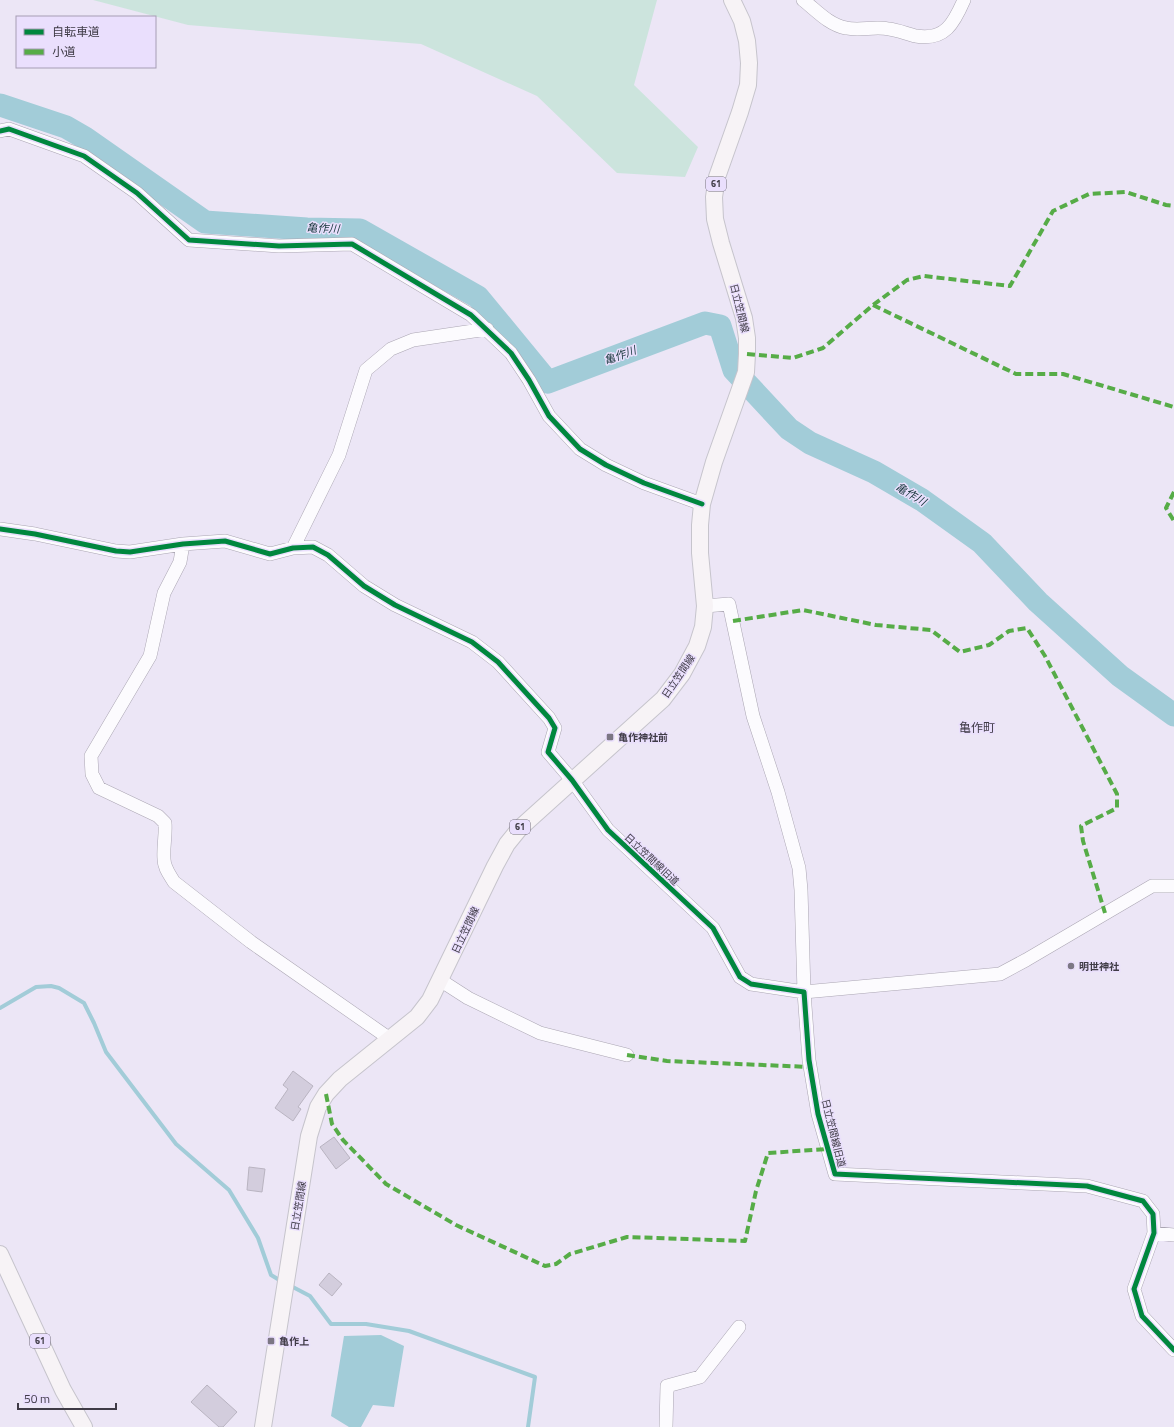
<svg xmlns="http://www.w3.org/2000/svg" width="1174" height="1427" font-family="'Titillium Web','Noto Sans JP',sans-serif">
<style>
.green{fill:#cce4dd}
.water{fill:#a2ccd8}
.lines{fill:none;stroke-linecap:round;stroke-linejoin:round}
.stream{stroke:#a2ccd8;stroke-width:4}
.river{stroke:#a2ccd8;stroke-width:23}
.building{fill:#d3cddd;stroke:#b9b4c1}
.minor-casing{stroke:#aba6b3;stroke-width:14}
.major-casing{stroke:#c6c4cc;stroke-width:18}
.minor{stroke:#fcfbfe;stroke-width:13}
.major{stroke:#f7f3f6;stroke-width:16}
.quiet{stroke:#56ac47;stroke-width:4;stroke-dasharray:8 4;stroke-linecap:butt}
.cycleway-casing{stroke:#eadffd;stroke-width:8}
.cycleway{stroke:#00873e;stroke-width:5}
.poi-dot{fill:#7c7784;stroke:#eadffd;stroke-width:1.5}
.labels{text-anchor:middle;stroke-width:3;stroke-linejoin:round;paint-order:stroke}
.shield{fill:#eadffd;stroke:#726c7d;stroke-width:1}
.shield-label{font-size:9px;font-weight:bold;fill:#3f3b46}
.street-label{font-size:10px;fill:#3f3b46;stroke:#eadffd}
.poi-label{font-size:10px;font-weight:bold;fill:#3f3b46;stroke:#eadffd;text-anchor:start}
.water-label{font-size:11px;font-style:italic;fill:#16363b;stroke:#eadffd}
.quarter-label{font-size:12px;fill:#3f3b46;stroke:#eadffd}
</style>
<rect width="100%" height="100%" fill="#ece6f6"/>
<path class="green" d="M93,0H657L634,85L698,147L685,177L617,173L537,96L421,44L188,25Z"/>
<path class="water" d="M381,1335L404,1346L394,1407L373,1405L361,1427H349L331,1416L344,1336Z"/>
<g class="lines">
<path class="stream" d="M0,1008L36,987L51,986L59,988L84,1003L94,1023L106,1052L176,1144L229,1190L258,1238L271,1275L281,1281
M289,1285L310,1296L331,1324H366L409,1331L535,1377L528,1427"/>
<path class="river" d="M0,105L66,127L85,138L205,222L307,229L360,230L478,297L548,382L705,323L720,326L734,370L789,429L810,443L874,472L922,500L982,543L1038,602L1120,676L1174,715"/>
</g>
<path class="building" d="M293,1071L313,1086L298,1107L301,1109L293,1121L275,1108L288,1089L283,1085Z
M334,1137L350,1158L336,1169L320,1147Z
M249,1167L265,1169L262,1192L247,1190Z
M329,1273L342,1284L332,1296L319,1285Z
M207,1385L237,1412L223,1427H219L191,1402Z"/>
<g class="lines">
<g class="minor-casing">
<path id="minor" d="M803,0C816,10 829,25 846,28C860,31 875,26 889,29C898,30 907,34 916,36C945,41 954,23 964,0
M0,131L9,129L84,156L137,193L189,240L279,246L352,244L471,315L511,353L529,380L549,416L580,449L606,465L644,483L702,504
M0,529L35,534L116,551L130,552L183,544L225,541L270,554L293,548L313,547L328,555L364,586L395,605L472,642L498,662L549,718L555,728L548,752L572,780L608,830L713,928L740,977L751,984L804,992L809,1060L818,1114L835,1174L1087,1186L1143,1201L1153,1214L1154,1233L1134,1289L1142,1316L1174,1350
M183,544L180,562L164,593L150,656L91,756L92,774L99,788L158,816L165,823C166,835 163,847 164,859C164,868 170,875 174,882L251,942L390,1039
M293,548L339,455L366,370L391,349L413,340L487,329
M705,606L729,604L753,716L778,792L799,868L801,890L804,992L1000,974L1026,960L1152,886H1174
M440,980L468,998L540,1033L627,1055
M1154,1233L1174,1235
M666,1427L667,1386L700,1377L739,1327"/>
</g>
<g class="major-casing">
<path id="major" d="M0,1254L63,1390L84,1427
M263,1427L309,1136L318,1107L326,1094L340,1079L417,1017L430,1000L495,866L507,844L520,828L663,699L682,674L697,646L703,627L705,606L700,553V525L702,504L714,462L746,372L747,354V338L744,318L721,243L715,219L714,197L717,177L740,112L748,85L749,63L747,41L742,21L732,0"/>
</g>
<use href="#minor" class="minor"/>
<use href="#major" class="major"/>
<path class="quiet" d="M873,305L1016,374H1063L1174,407
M747,354L793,358L823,348L873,305L907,280L924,276L1010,286L1053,211L1089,194L1126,192L1166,205L1174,206
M1174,492L1166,508L1174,521
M733,621L803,610L876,625L931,630L960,652L989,645L1009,631L1027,628L1045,656L1117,794V808L1081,826L1083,841L1105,913
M627,1055L667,1061L810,1067
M326,1094L332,1124L343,1140L386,1184L456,1225L545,1266L556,1264L570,1254L627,1237L745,1241L756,1191L768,1153L827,1149"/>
<g class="cycleway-casing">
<path id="cycleway" d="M0,131L9,129L84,156L137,193L189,240L279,246L352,244L471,315L511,353L529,380L549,416L580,449L606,465L644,483L702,504
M0,529L35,534L116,551L130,552L183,544L225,541L270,554L293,548L313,547L328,555L364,586L395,605L472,642L498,662L549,718L555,728L548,752L572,780L608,830L713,928L740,977L751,984L804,992L809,1060L818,1114L835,1174L1087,1186L1143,1201L1153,1214L1154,1233L1134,1289L1142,1316L1174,1350"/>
</g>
<use href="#cycleway" class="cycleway"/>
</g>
<g class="poi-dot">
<rect x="606" y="733" width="8" height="8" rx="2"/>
<circle cx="1071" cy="966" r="4"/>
<rect x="267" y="1337" width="8" height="8" rx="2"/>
</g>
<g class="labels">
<g class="shield">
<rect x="706" y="177" width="20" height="14" rx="3"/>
<rect x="510" y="820" width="20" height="14" rx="3"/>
<rect x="30" y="1334" width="20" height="14" rx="3"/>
</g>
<g class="shield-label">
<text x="716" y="187">61</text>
<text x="520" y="830">61</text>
<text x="40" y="1344">61</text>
</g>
<g class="street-label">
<text transform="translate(740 308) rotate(76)" y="4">日立笠間線</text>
<text transform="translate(678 676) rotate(-56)" y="4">日立笠間線</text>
<text transform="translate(652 859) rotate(43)" y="4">日立笠間線旧道</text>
<text transform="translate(465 930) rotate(-65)" y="4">日立笠間線</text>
<text transform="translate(834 1133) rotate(76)" y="4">日立笠間線旧道</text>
<text transform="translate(298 1206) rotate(-81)" y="4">日立笠間線</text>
</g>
<g class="poi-label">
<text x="618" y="741">亀作神社前</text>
<text x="1079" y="970">明世神社</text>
<text x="279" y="1345">亀作上</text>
</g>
<g class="water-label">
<text transform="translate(323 228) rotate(3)" y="4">亀作川</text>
<text transform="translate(620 355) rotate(-20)" y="4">亀作川</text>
<text transform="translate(911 494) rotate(31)" y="4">亀作川</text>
</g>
<g class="quarter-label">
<text x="977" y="732">亀作町</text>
</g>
</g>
<rect x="16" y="16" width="140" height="52" fill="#eadffd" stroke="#a69db4"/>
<rect x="24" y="29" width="20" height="6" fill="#00873e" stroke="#a69db4"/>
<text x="52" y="36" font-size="12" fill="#3f3b46">自転車道</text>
<rect x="24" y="49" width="20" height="6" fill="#56ac47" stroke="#a69db4"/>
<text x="52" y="56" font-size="12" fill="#3f3b46">小道</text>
<path d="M18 1403v6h98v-6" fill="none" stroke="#3f3b46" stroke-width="2"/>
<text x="24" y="1403" font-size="12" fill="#3f3b46" stroke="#eadffd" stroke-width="3" paint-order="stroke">50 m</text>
</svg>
